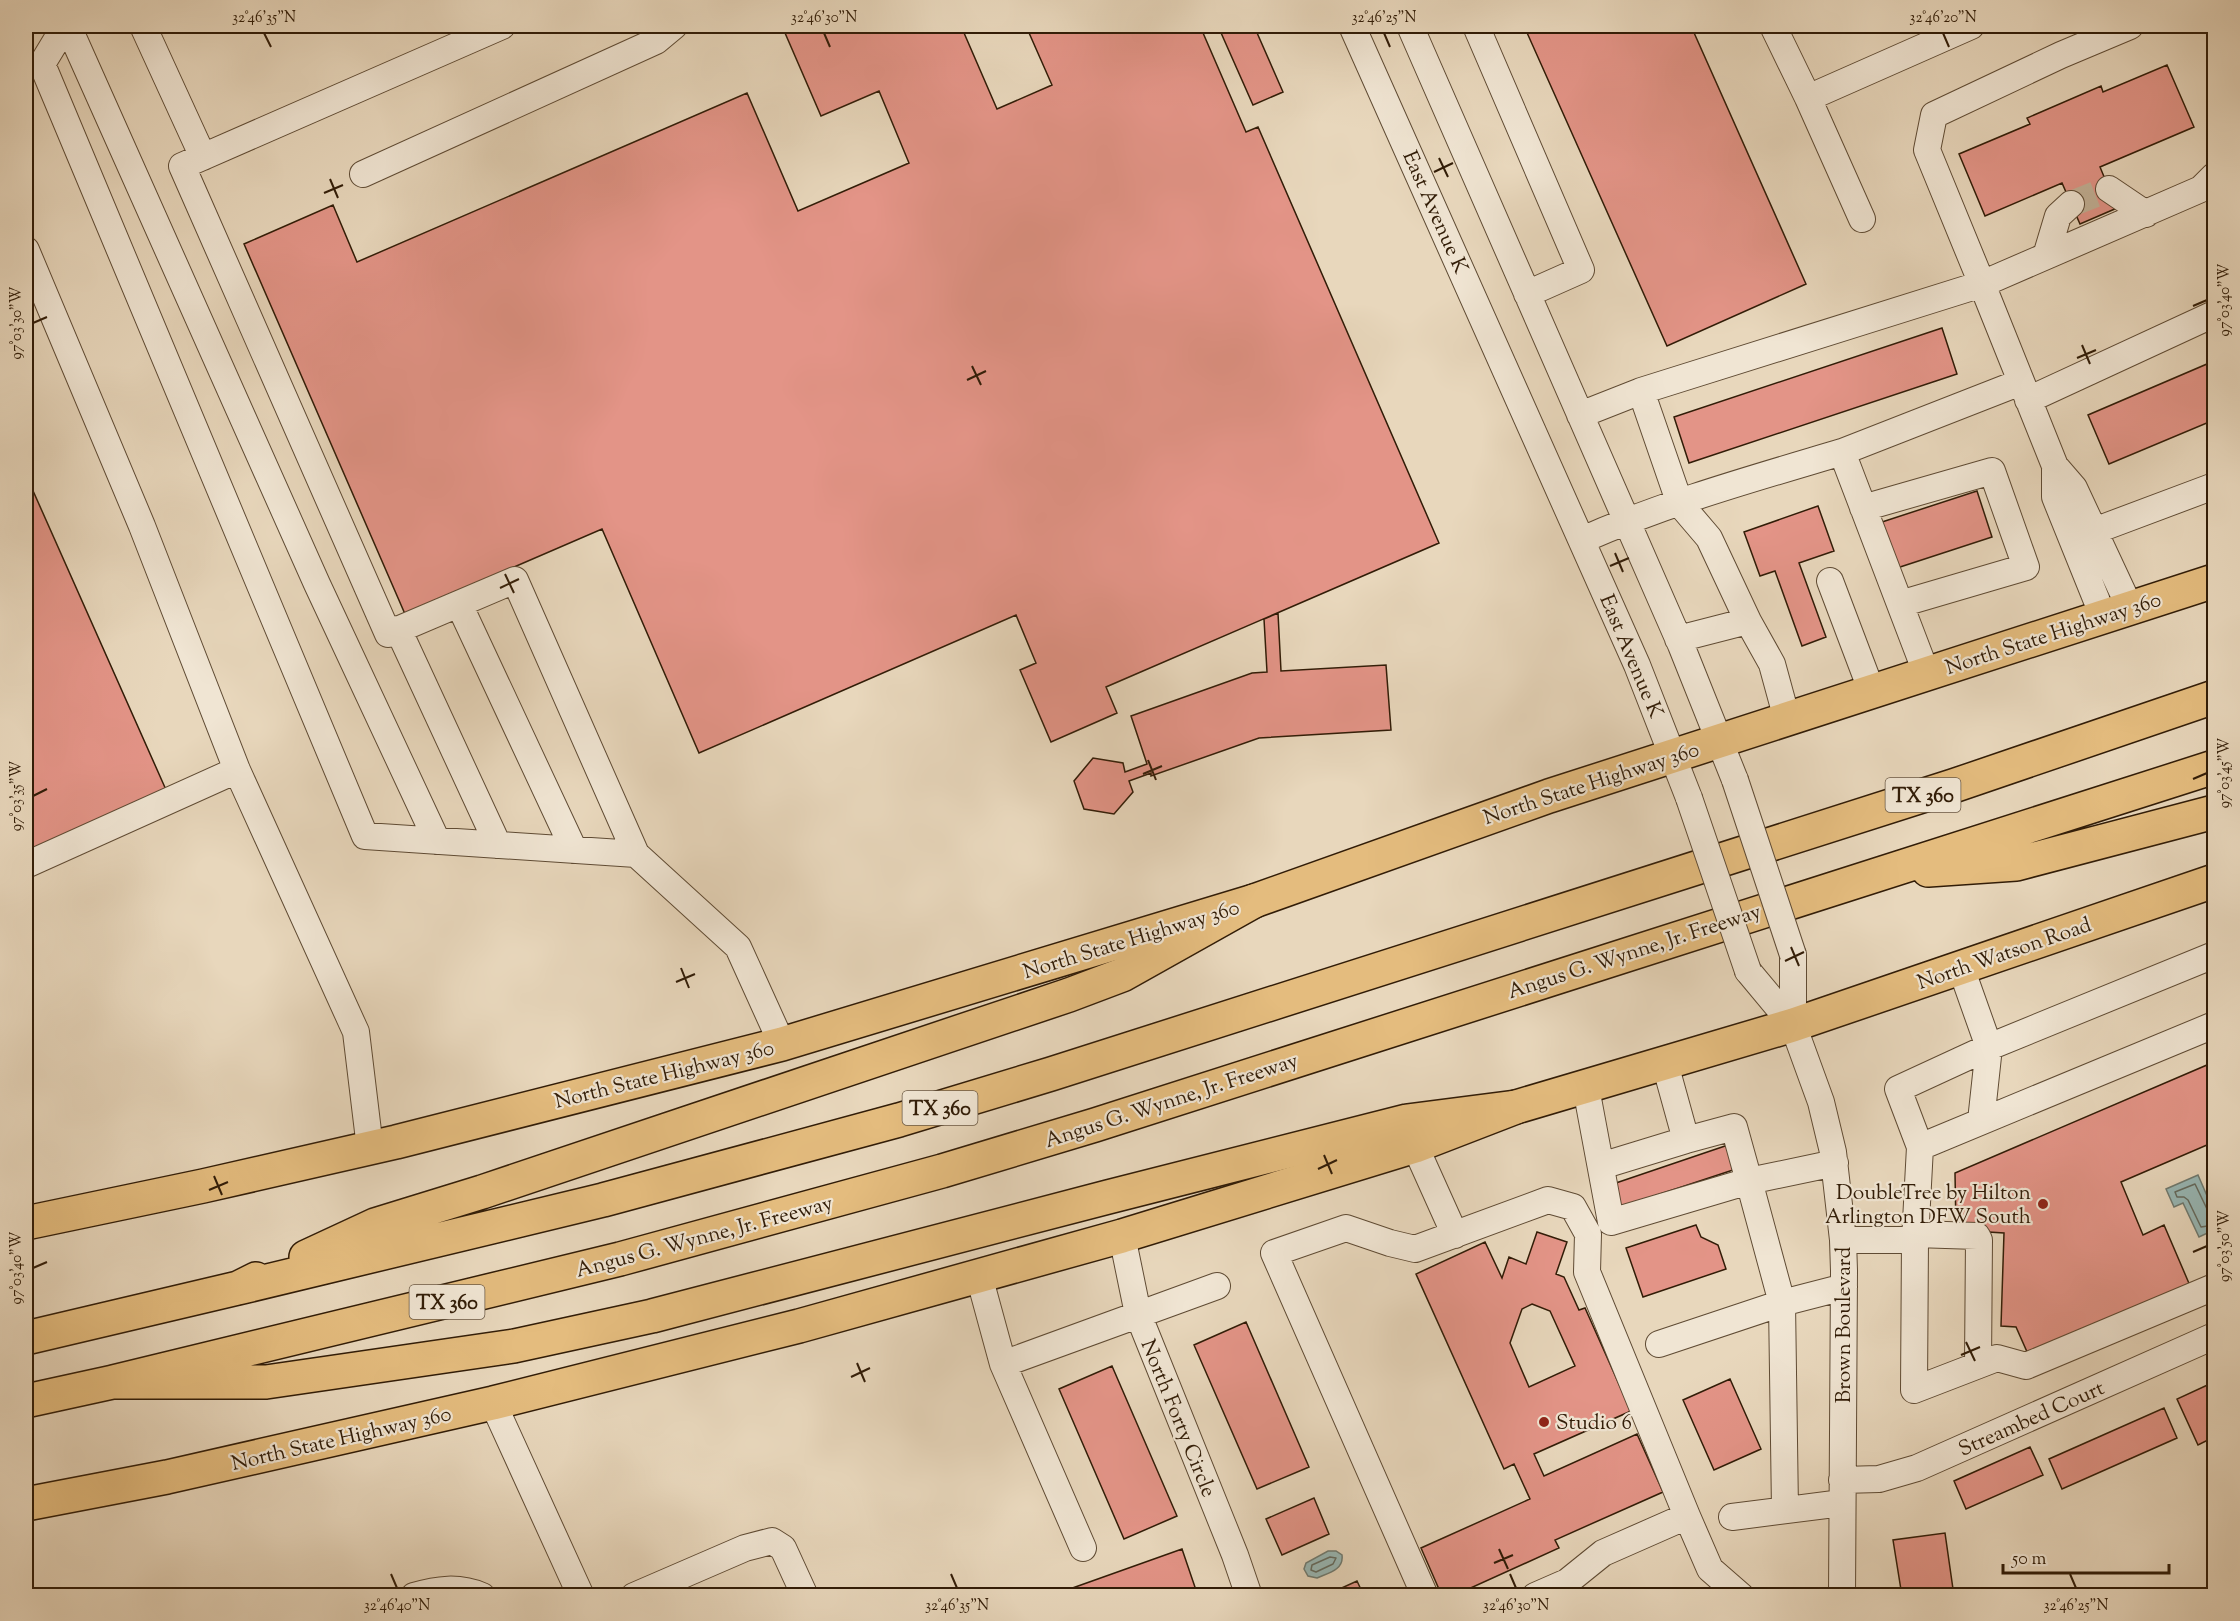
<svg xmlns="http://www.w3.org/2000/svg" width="2240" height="1621" font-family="'Sorts Mill Goudy',serif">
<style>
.water{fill:#98b8b6;stroke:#6f7a70;stroke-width:1.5}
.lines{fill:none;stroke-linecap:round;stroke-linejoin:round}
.shore{stroke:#646a5e;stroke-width:1.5}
.building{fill:#e39487;stroke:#311c07;stroke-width:1.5;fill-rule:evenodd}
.minor-tunnel{stroke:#c3b298;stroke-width:26;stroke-dasharray:26 13;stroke-linecap:butt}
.minor-casing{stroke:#5f4b34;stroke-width:28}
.major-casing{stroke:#311c07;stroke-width:36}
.highway-casing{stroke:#311c07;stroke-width:36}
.minor{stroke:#f0e5d3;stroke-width:26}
.major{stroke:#e4bc7e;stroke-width:33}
.highway{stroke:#e4bc7e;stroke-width:33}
.minor-bridge-casing{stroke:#5f4b34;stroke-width:28;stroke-linecap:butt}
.minor-bridge{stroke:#f0e5d3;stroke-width:26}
.ticks{fill:none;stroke:#311c07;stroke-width:2}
.poi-dot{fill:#8f2418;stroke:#f0e5d3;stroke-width:2}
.labels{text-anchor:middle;stroke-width:4.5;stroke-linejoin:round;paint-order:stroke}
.shield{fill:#f0e5d3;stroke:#6a5844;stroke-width:1.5}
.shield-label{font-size:20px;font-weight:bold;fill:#311c07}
.street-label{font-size:21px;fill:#311c07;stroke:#f0e5d3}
.poi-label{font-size:21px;fill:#311c07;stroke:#f0e5d3;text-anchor:end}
.neatline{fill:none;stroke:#311c07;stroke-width:2}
.ticks-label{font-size:15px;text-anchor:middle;fill:#311c07}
</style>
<rect width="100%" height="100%" fill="#e8d7bc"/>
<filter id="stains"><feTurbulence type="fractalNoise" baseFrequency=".00333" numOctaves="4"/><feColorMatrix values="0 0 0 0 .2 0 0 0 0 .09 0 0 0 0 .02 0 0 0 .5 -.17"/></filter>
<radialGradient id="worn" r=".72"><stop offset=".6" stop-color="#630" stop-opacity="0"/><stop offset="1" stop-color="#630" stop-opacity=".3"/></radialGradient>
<path class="water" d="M2198,1175L2214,1212V1230L2199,1237L2183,1203L2174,1207L2166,1189Z
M1328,1551H1336L1342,1555C1344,1570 1328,1573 1317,1578L1308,1576L1304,1569L1306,1563Z"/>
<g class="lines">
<path class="shore" d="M2214,1213L2207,1209L2195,1184L2175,1192L2177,1197H2184L2188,1200L2201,1227L2214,1225
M1330,1557L1336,1558L1333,1564L1316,1572L1311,1570L1312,1565Z"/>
</g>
<path class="building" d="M782,26H961L997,109L1052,85L1026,26H1200L1246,132L1258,127L1439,543L1106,687L1117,713L1051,742L1020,670L1036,663L1016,615L699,753L602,529L405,614L244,244L333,205L357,262L747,93L798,211L909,163L879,91L821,116Z
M1218,26H1254L1283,92L1253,105Z
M1524,26H1691L1806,284L1667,346Z
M2167,65L2194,127L2100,167L2117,208L2080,224L2062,183L1985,216L1959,154L2030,124L2027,118L2101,86L2103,92Z
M1942,328L1957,374L1689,463L1674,417Z
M2214,361V420L2109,464L2088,415Z
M26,475L167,792L26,854Z
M1977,491L1992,537L1897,568L1882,522Z
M1818,506L1834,551L1799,563L1826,637L1802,646L1775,571L1760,576L1744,532Z
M1278,613L1281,671L1386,665L1391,730L1259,738L1151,776V773L1129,781L1133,792L1114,814L1084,809L1074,781L1093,758L1123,763L1125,772L1147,764L1131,716L1252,673L1267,672L1264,619Z
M2214,1062V1142L2121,1182L2143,1235L2164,1225L2191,1288L2028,1354L2016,1327L2001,1326L2004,1233L1956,1230L1955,1173Z
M1728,1145L1736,1169L1618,1208L1610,1185Z
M1696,1225L1701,1237L1718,1245L1726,1269L1643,1297L1626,1248Z
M1537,1232L1567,1242L1556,1274L1564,1277L1579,1310L1585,1308L1631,1411L1534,1454L1544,1476L1637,1434L1663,1492L1555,1540L1559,1548L1453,1596H1442L1421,1548L1530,1499L1514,1464L1504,1469L1416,1274L1485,1242L1502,1278L1509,1257L1526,1264ZM1532,1304L1550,1311L1575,1366L1529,1387L1510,1343L1522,1309Z
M1246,1322L1309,1467L1257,1489L1194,1345Z
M1112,1366L1177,1516L1124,1539L1059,1389Z
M1730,1379L1761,1449L1714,1470L1683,1400Z
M2214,1382V1437L2198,1445L2177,1399Z
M2164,1408L2177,1438L2062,1489L2049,1459Z
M2030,1447L2043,1475L1966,1509L1954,1481Z
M1314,1498L1329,1534L1282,1555L1266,1519Z
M1945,1533L1954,1596H1902L1893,1540Z
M1182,1549L1198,1596H1050Z
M1357,1581L1364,1596H1324Z"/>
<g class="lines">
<path class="minor-tunnel" d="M2071,204L2109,189"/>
<g class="minor-casing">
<path id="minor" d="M65,26L42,64L365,836L636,854
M68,26L317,584L437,841
M143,26L203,157
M502,26L182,166L388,634L515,580L636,854L738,947L782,1044
M1352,26L1637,665L1689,798
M1410,26L1681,645L1735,780
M1476,26L1581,270L1527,294
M1773,26L1808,98L1971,26
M2130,26L2061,55L1934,115L1927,150L1982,284L2201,189L2214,176
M1808,98L1862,219
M363,174L656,41L674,26
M2109,189L2146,214
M26,250L142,526L237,770L356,1032L370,1148
M2046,256L2058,216L2071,204
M1641,391L1982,284L2055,466L2074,488L2130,608
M2028,400L2214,314
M1580,415L1641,391L1680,504L1709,538L1748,621
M1842,452L2021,382
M2055,466V497L2103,616
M1863,508L1992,471L2026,567L1900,604
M2094,531L2214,486
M1582,540C1665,503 1755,478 1842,452L1927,675
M1830,581L1872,692
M459,604L574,850
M398,629L498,845
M1678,639L1748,621L1772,664L1787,719
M26,865L237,770
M1793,955V1025
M1961,968L1989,1047L1981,1121
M1748,971L1793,1025L1821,1102L1833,1152L1843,1240L1844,1271L1842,1596
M2214,1025L1920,1147L1915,1240L1914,1390L1997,1358L2026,1366L2214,1287
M1586,1088L1611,1222L1749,1181L1782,1303L1785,1510
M1686,1140L1734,1127L1749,1181L1835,1163
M1415,1146L1455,1235
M1920,1147L1898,1089L1989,1047L2214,955
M1601,1166L1686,1140L1665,1064
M1915,1234L1977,1236L1979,1240L1978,1365
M1122,1236L1138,1314L1235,1555L1249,1596
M1843,1240H1915
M979,1276L1003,1364L1083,1548
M1659,1344L1782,1303L1844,1287
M1003,1364L1217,1286
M493,1403L581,1596
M1842,1480L1879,1479L1917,1468L2214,1336
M1687,1516L1710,1569L1741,1596
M1732,1517L1842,1503
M414,1596C437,1589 459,1586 482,1596
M634,1596L745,1548L772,1541L783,1548L805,1596
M1425,1596L1274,1253L1346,1228L1390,1243L1415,1249L1548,1200L1573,1207L1588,1234L1587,1272L1687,1516L1603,1553L1567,1582L1535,1596"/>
</g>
<g class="major-casing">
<path id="major" d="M26,1223L203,1186L396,1142L782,1044L1254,901L1549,796L2214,581
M26,1504L167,1477L493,1403L799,1326L1122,1236L1415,1146L1516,1107L1793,1025L2214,881"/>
</g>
<g class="highway-casing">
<path id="highway" d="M1928,870L2016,864L2214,812
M306,1257L375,1225L482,1192L1069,995L1122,975L1254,901
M238,1288L603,1200L899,1120L1051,1074L1953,786L2214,697
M26,1338L238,1288L256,1279
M113,1382L620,1259L942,1171L1095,1125L2214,767
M26,1401L113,1382H266L514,1346L652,1316L1108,1197L1407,1121L1516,1107"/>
</g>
<use href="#minor" class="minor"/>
<use href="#major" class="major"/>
<use href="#highway" class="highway"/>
<g class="minor-bridge-casing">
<path id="minor-bridge" d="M1735,780L1793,955
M1689,798L1748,971"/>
</g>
<use href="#minor-bridge" class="minor-bridge"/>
</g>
<path class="ticks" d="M264,33L271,47M824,33L830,47M1384,33L1390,47M1943,33L1949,47M1439,158L1448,177M1434,172L1453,163M330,179L338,198M324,193L343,185M2193,306L2207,300M33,323L47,317M2082,345L2090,364M2077,358L2096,350M972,366L981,385M967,380L986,371M1615,553L1623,572M1610,566L1629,558M505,574L514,593M500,588L519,579M1148,760L1156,780M1143,774L1162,766M2193,779L2207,773M33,796L47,789M1791,947L1799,966M1785,961L1804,952M681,968L689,988M676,982L695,974M1324,1155L1332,1174M1318,1169L1337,1160M214,1176L222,1195M209,1190L228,1182M2193,1252L2207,1246M33,1268L47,1262M1966,1342L1975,1361M1961,1355L1980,1347M857,1363L865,1382M851,1377L870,1368M1499,1549L1508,1569M1494,1563L1513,1555M391,1574L397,1588M951,1574L957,1588M1510,1574L1516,1588M2070,1574L2076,1588"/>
<g class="poi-dot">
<circle cx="2043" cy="1204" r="6"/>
<circle cx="1544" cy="1422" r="6"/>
</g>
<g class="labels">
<g class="shield">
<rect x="1885.5" y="778" width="75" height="34" rx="4.5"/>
<rect x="902.5" y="1091" width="75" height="34" rx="4.5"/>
<rect x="409.5" y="1285" width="75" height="34" rx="4.5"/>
</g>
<g class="shield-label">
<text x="1923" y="802">TX 360</text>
<text x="940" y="1115">TX 360</text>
<text x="447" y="1309">TX 360</text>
</g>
<g class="street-label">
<text transform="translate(1436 212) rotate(66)" y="7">East Avenue K</text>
<text transform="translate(2053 633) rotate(-18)" y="7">North State Highway 360</text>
<text transform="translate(1632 656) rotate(67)" y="7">East Avenue K</text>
<text transform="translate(1591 783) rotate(-18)" y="7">North State Highway 360</text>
<text transform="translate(1131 939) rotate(-17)" y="7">North State Highway 360</text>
<text transform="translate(1634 951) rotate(-18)" y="7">Angus G. Wynne, Jr. Freeway</text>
<text transform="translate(2004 953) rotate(-19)" y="7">North Watson Road</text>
<text transform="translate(664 1074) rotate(-14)" y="7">North State Highway 360</text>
<text transform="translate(1171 1100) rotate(-18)" y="7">Angus G. Wynne, Jr. Freeway</text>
<text transform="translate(704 1236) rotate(-15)" y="7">Angus G. Wynne, Jr. Freeway</text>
<text transform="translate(1843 1325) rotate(-90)" y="7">Brown Boulevard</text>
<text transform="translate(1179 1418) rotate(68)" y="7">North Forty Circle</text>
<text transform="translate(2031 1418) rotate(-24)" y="7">Streambed Court</text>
<text transform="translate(341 1438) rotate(-13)" y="7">North State Highway 360</text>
</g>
<g class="poi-label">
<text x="2031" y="1199">DoubleTree by Hilton<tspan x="2031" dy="24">Arlington DFW South</tspan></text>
<text x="1556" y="1429" text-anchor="start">Studio 6</text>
</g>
</g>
<rect width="2240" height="1621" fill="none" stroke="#e8d7bc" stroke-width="66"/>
<path d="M2003 1564v9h166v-9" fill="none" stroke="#311c07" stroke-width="3"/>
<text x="2012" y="1564" font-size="18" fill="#311c07" stroke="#f0e5d3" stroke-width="4.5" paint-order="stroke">50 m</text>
<rect x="33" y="33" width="2174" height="1555" class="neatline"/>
<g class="ticks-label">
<text x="264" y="22">32°46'35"N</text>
<text x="824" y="22">32°46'30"N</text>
<text x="1384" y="22">32°46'25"N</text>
<text x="1943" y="22">32°46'20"N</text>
<text transform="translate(2224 300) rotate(-90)" y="5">97°03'40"W</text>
<text transform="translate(16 323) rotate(-90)" y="5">97°03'30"W</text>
<text transform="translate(2224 773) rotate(-90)" y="5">97°03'45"W</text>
<text transform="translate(16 796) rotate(-90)" y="5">97°03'35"W</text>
<text transform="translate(2224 1246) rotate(-90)" y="5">97°03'50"W</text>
<text transform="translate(16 1268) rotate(-90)" y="5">97°03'40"W</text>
<text x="397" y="1610">32°46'40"N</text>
<text x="957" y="1610">32°46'35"N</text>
<text x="1516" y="1610">32°46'30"N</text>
<text x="2076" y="1610">32°46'25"N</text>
</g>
<rect width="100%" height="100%" filter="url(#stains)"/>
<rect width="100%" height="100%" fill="url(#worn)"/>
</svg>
